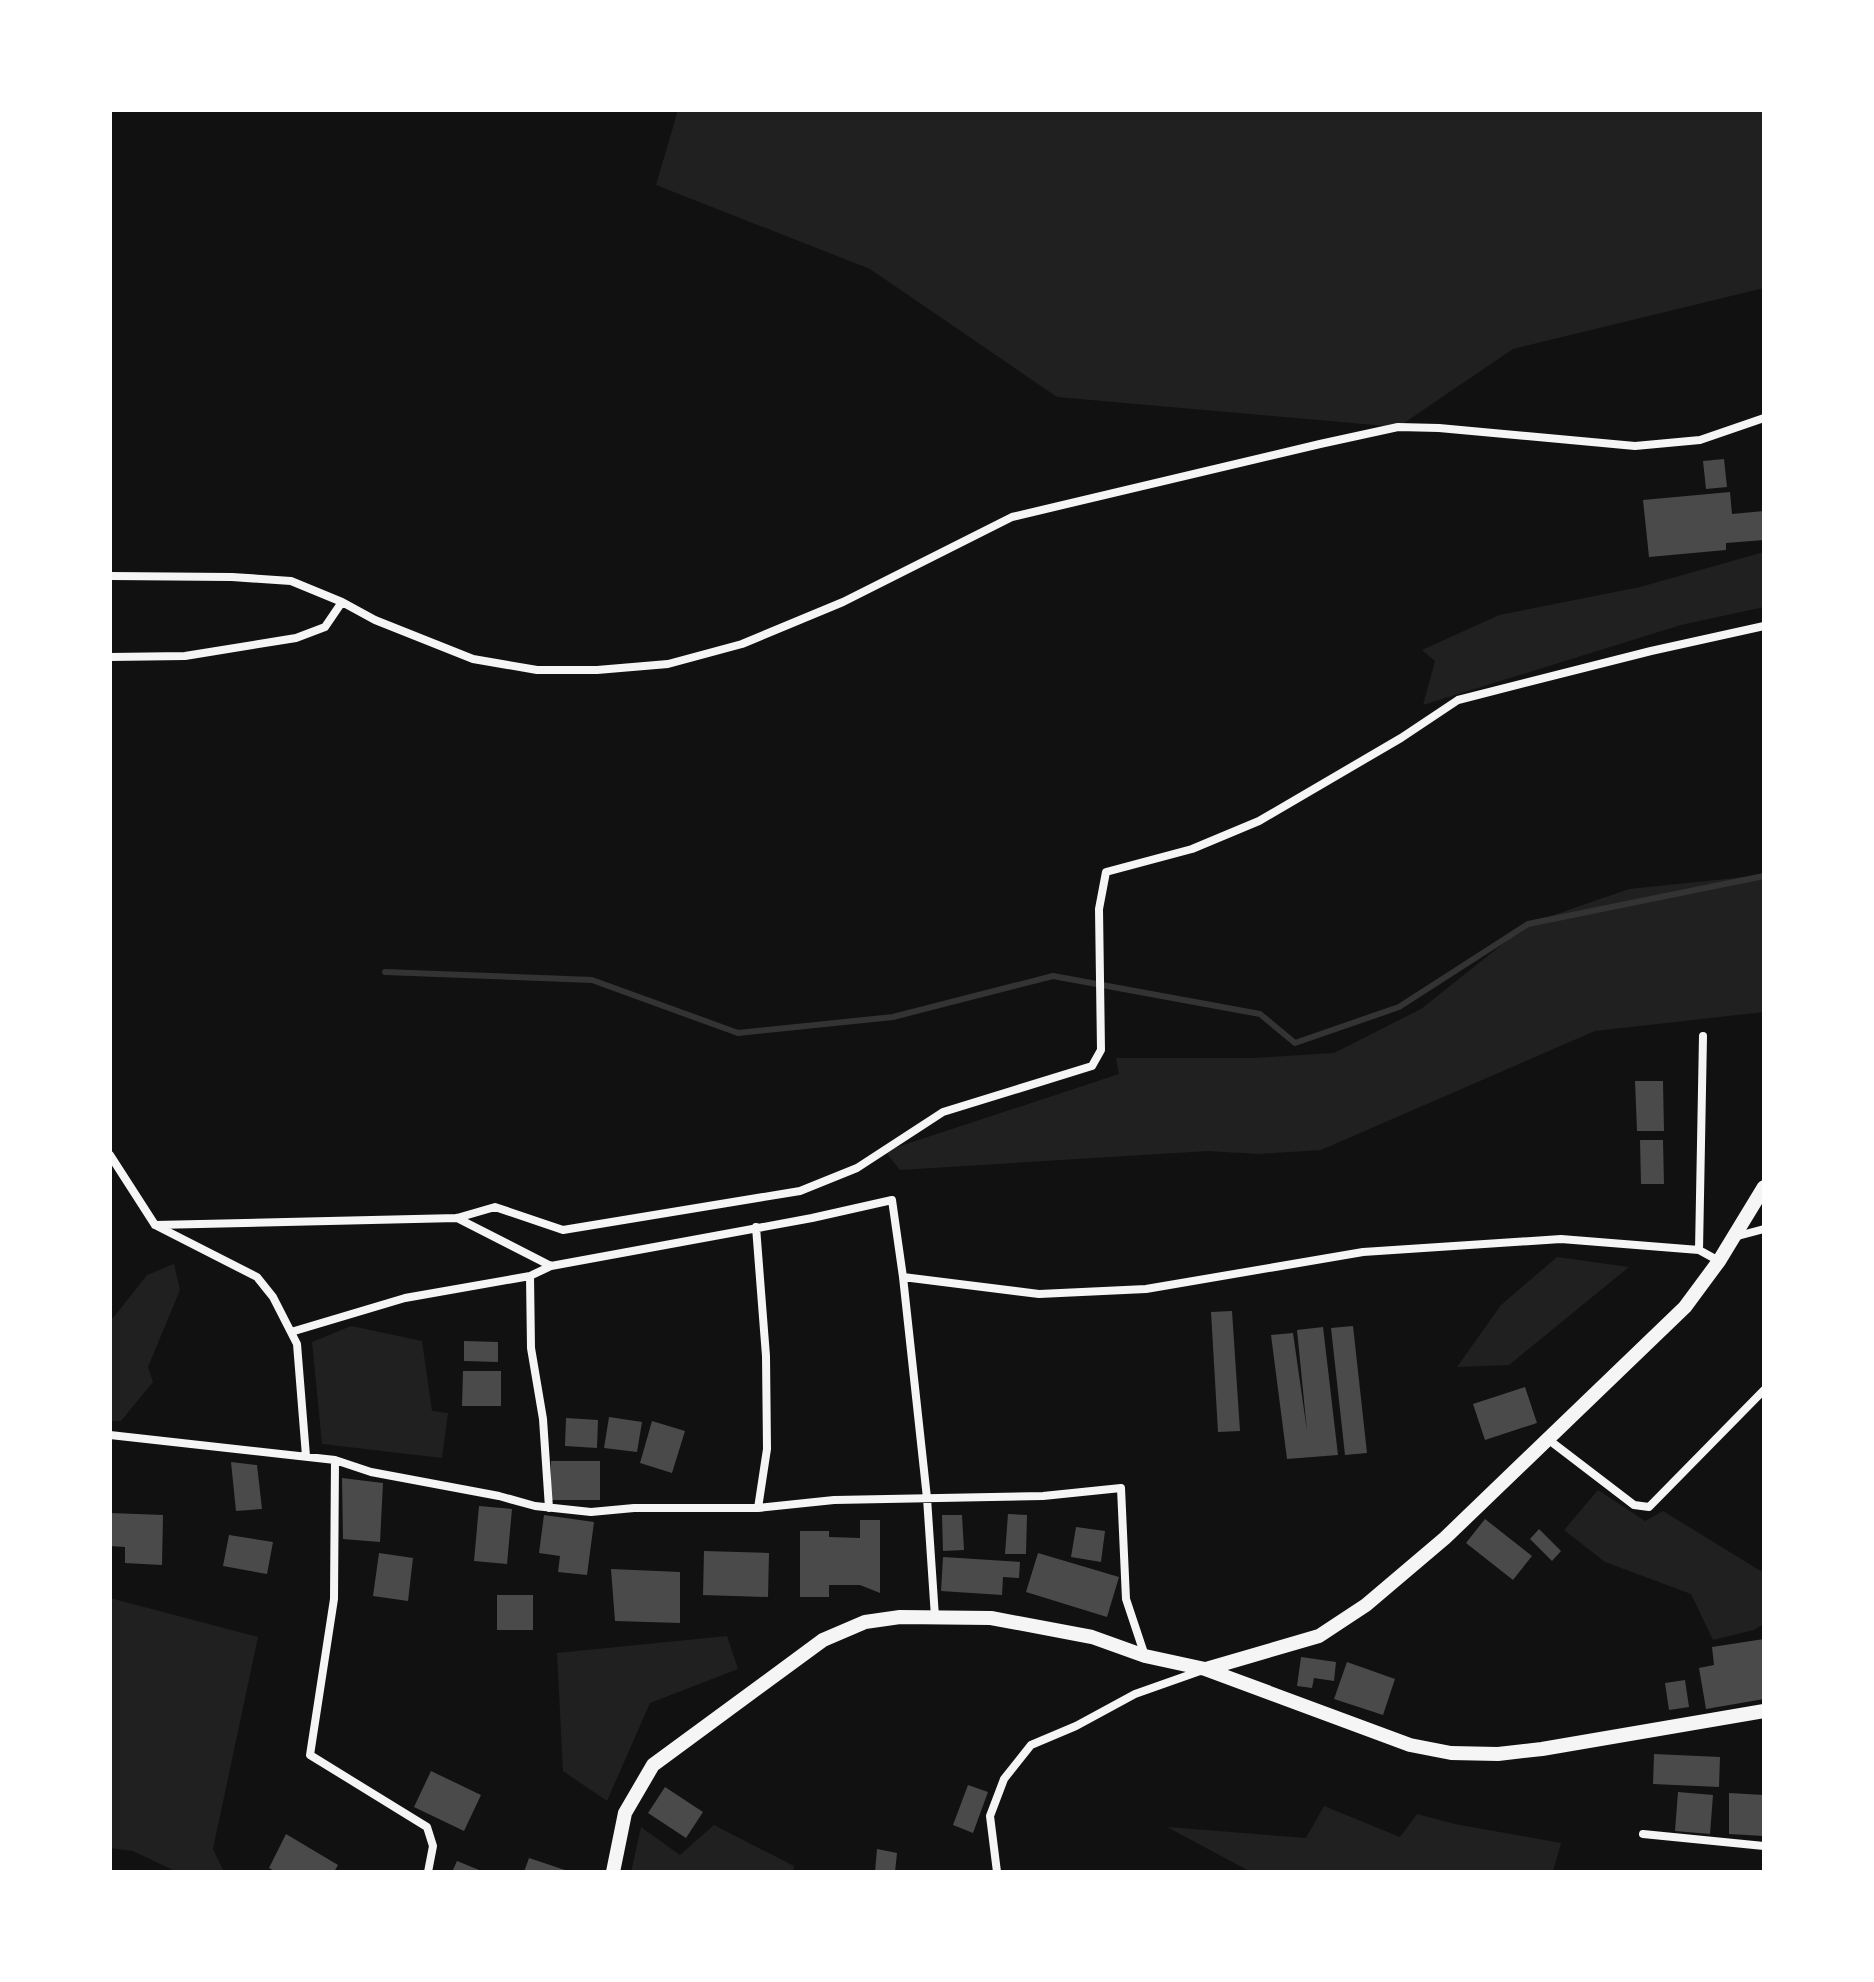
<svg xmlns="http://www.w3.org/2000/svg" width="1874" height="1982" font-family="Commissioner,sans-serif">
<style>
.green{fill:#202020}
.lines{fill:none;stroke-linecap:round;stroke-linejoin:round}
.stream{stroke:#333;stroke-width:6}
.building{fill:#4a4a4a}
.minor{stroke:#f5f5f5;stroke-width:8}
.tertiary{stroke:#f5f5f5;stroke-width:14}
</style>
<rect width="100%" height="100%" fill="#111"/>
<path class="green" d="M678,110H1764V288L1513,349L1398,427L1057,397L870,269L656,185Z
M1764,552V607L1681,625L1423,705L1435,661L1422,650L1499,615L1640,587Z
M1764,875V1012L1595,1031L1321,1150L1258,1154L1208,1151L900,1170L885,1151L1119,1074L1116,1058H1254L1334,1053L1421,1009L1528,924L1629,889Z
M1557,1257L1629,1267L1509,1365L1457,1367L1501,1305Z
M174,1264L180,1290L148,1367L153,1382L121,1421H110V1318H113L147,1275Z
M351,1326L422,1341L432,1411L448,1413L442,1458L322,1444L312,1342Z
M1598,1490L1645,1521L1663,1511L1764,1573V1624L1754,1630L1713,1640L1691,1594L1605,1562L1564,1530Z
M110,1598L258,1637L213,1849L224,1872H177L133,1851L110,1848Z
M727,1636L738,1669L650,1703L607,1801L563,1771L557,1653Z
M1324,1806L1400,1837L1417,1814L1455,1824L1561,1843L1553,1872H1251L1167,1827L1306,1838Z
M714,1825L794,1866L793,1872H631L641,1827L680,1855Z"/>
<g class="lines">
<path class="stream" d="M385,972L592,980L738,1033L893,1017L1053,976L1260,1014L1295,1043L1399,1007L1528,924L1764,876"/>
</g>
<path class="building" d="M1724,459L1727,487L1706,489L1703,461Z
M1730,492L1732,514L1764,511V540L1726,543V550L1649,557L1643,500Z
M1635,1081H1663L1664,1131H1637Z
M1640,1140H1663L1664,1184H1641Z
M1232,1311L1240,1431L1218,1432L1211,1312Z
M1353,1326L1367,1453L1345,1455L1331,1328Z
M1323,1327L1338,1455L1287,1459L1271,1335L1293,1333L1307,1431L1297,1330Z
M464,1341L498,1342V1362L464,1361Z
M463,1371H501V1406H462Z
M1525,1387L1537,1423L1485,1440L1473,1404Z
M609,1417L642,1422L637,1452L604,1448Z
M566,1418L598,1420L597,1448L565,1446Z
M652,1421L685,1431L672,1473L640,1463Z
M551,1461H600V1500H551Z
M231,1462L257,1465L262,1509L236,1511Z
M342,1478L383,1483L380,1542L343,1539Z
M479,1506L512,1509L507,1564L474,1561Z
M110,1513L163,1515L162,1565L125,1563V1547L110,1546Z
M1008,1514L1027,1515L1026,1554H1005Z
M544,1515L594,1522L587,1575L558,1572L560,1556L539,1553Z
M942,1515H962L964,1550L943,1551Z
M1485,1519L1532,1556L1513,1580L1466,1543Z
M860,1520H880V1593L860,1585H829V1597H800V1531H829V1537L860,1538Z
M1076,1527L1105,1531L1101,1562L1071,1557Z
M1539,1529L1561,1551L1552,1561L1530,1539Z
M229,1535L273,1542L267,1574L223,1566Z
M704,1551L769,1553L768,1597L703,1595Z
M379,1553L413,1558L408,1601L373,1596Z
M1038,1553L1119,1577L1107,1617L1026,1592Z
M943,1557L1020,1562L1019,1578L1003,1577L1002,1595L941,1591Z
M611,1569L680,1572V1623L615,1621Z
M497,1595H533V1630H497Z
M1764,1639V1699L1706,1709L1699,1668L1714,1665L1712,1647Z
M1301,1657L1336,1662L1334,1681L1314,1678L1312,1688L1297,1686Z
M1347,1662L1395,1679L1383,1715L1334,1699Z
M1685,1680L1689,1707L1669,1710L1665,1683Z
M1654,1754L1720,1757L1719,1787L1653,1784Z
M431,1771L481,1795L464,1831L414,1807Z
M968,1785L988,1792L973,1833L953,1825Z
M665,1787L703,1812L686,1838L648,1813Z
M1678,1792L1713,1795L1710,1834L1675,1831Z
M1729,1793L1764,1795V1836L1729,1834Z
M286,1834L338,1865L334,1872H276L269,1868Z
M877,1849L897,1853L895,1872H875Z
M529,1858L568,1871V1872H524Z
M457,1861L484,1872H452Z"/>
<g class="lines">
<path class="minor" d="M110,576L232,577L291,581L342,602L375,620L473,659L537,670H597L668,664L742,644L843,602L1012,517L1320,444L1398,427L1439,428L1635,446L1700,440L1764,418
M110,657L185,656L296,638L325,627L342,602
M110,1155L155,1225L257,1277L273,1297L297,1344L306,1456
M457,1218L551,1266L812,1218L892,1200L903,1277L1039,1294L1146,1289L1363,1252L1561,1239L1699,1250L1719,1261
M155,1225L457,1218L495,1207L563,1230L800,1191L857,1168L943,1112L1092,1066L1101,1050L1099,909L1106,872L1192,849L1259,821L1401,738L1458,700L1651,651L1764,626
M756,1227L766,1356L767,1449L758,1508
M1734,1237L1764,1229
M1699,1250L1703,1036
M903,1277L927,1498L935,1617
M291,1332L405,1298L530,1276
M110,1435L335,1460L371,1472L499,1496L535,1506L591,1512L634,1508H758L834,1500L1043,1496L1121,1488L1126,1599L1145,1656
M1549,1440L1634,1505L1649,1507L1764,1390
M335,1460L334,1599L310,1755L427,1827L433,1846L428,1872
M549,1508L543,1419L531,1348L530,1276L551,1266
M1643,1834L1764,1846
M997,1872L990,1816L1004,1779L1031,1745L1076,1726L1135,1694L1203,1670"/>
<path class="tertiary" d="M1206,1669L1319,1636L1366,1605L1445,1538L1685,1307L1719,1261L1764,1187
M613,1872L625,1813L653,1765L823,1640L865,1622L900,1617L991,1618L1092,1637L1145,1656L1205,1669L1410,1745L1451,1753L1498,1754L1542,1749L1764,1711"/>
</g>
<rect width="1874" height="1982" fill="none" stroke="#ffffff" stroke-width="224"/>
</svg>
